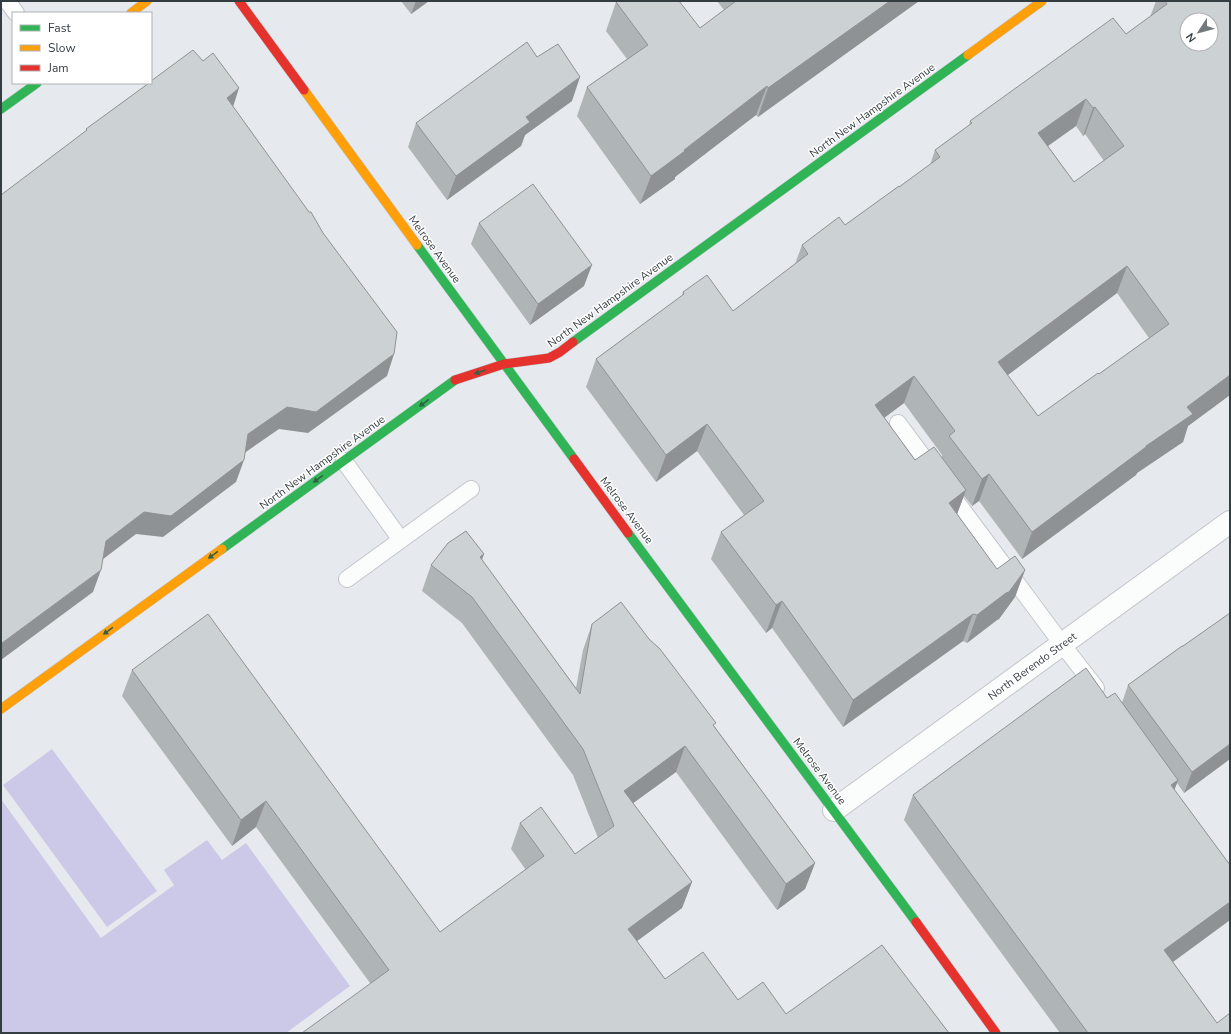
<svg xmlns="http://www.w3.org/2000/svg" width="1231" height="1034" font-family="'Nunito Sans',sans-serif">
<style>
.green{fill:#ccc8e8}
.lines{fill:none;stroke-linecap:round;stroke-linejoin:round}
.lane-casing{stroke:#c2c6ca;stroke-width:18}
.street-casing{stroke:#c2c6ca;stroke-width:24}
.fast-casing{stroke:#bfc7ce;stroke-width:10}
.slow-casing{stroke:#bfc7ce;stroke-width:10}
.jam-casing{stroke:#bfc7ce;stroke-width:10}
.lane{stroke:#fbfcfc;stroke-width:16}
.street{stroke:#fbfcfc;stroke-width:22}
.fast{stroke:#30b455;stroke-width:9}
.slow{stroke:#ff9f0a;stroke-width:9}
.jam{stroke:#e5322d;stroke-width:9}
.wall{fill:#afb4b6;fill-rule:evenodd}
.shaded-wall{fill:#8f9294}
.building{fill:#ccd1d4;stroke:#8f9294;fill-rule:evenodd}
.oneway{fill:#336148}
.labels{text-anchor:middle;stroke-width:3;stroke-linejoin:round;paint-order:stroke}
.street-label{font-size:11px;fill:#343d42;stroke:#fff}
</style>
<rect width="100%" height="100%" fill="#e6eaee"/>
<path class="green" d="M52,749L157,891L107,927L3,785Z
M1,799L101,938L174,885L164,870L207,840L222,860L246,843L350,986L286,1033H1Z"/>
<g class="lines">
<g class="lane-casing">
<path id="lane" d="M7,1L16,13
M898,423L1062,644L1096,688
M344,461L401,540
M347,579L471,489"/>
</g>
<g class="street-casing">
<path id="street" d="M834,810L1230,522"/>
</g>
<g class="fast-casing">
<path id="fast" d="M1,109L37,83
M417,245L574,459
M573,342L968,55
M628,533L916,922
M222,549L455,380"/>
</g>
<g class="slow-casing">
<path id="slow" d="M131,13L147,1
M968,55L1042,1
M304,90L417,245
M1,709L222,549"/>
</g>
<g class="jam-casing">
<path id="jam" d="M239,1L304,90
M455,380L504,364L549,358L560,352L573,342
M574,459L628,533
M916,922L996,1033"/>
</g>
<use href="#lane" class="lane"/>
<use href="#street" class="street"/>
<use href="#fast" class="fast"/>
<use href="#slow" class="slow"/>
<use href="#jam" class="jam"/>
</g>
<path class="wall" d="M401,1H429L411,14Z
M717,1H919L758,117L756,115L675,177V179L640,204L577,116L587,87L627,59L606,31L616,2L700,28L724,10Z
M1156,1H1230V395L1188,426L1183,442L1137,473L1136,475L1022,559L979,501L972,506L964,496L957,514L997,569L1025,570L1015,597L999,619L997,620L967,643L963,641L843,727L772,628L766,633L711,559L721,532L744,515L697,451L656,482L586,387L596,359L682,296L683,292L733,311L795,264L802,245L845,225L930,165L935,150L969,126L970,121L1126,34L1150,17ZM1076,126L1083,136L1085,134L1104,161L1074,182L1048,146ZM1117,293L1149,338L1099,374L1038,416L1007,375ZM904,403L942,455V457L915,460L884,418Z
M572,101L525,135L521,146L447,200L408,147L416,123Z
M479,223L584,286L530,325L471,244Z
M484,554L482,560L576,688L583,650L592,624L715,727L815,863L805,889L777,910L676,772L633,803L692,882L682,908L637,941L665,979L786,1014L941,1023L949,1033L370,983L256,827L232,846L122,696L132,670L440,932L526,870L511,849L520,823L575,854L598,838L573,775L462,623L422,591L431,565Z
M1128,685L1230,759L1184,793L1177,783L1174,790L1230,865V920L1173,962L1217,1023L1230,1033H1060L904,820L913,795L1107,698L1122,703Z"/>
<path class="shaded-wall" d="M416,1H429L411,14Z
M890,1H919L758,117L768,88Z
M580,77L572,101L525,135L521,146L447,200L456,176L526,117Z
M767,86L756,115L675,177V179L640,204L651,176Z
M239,88L232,110L227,98Z
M1086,99L1076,126L1028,160L1038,133Z
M1095,107L1085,134L1083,136L1093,108Z
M592,265L584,286L530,325L538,304Z
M1127,266L1117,293L988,390L998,362Z
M394,354L387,376L308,433L279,429L240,456L248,434L287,407Z
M1230,375V395L1188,426L1183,442L1137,473L1136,475L1022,559L1032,532L1146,446L1187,407Z
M914,376L904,403L865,432L875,405Z
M707,424L697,451L656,482L666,455Z
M244,460L236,482L163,537L136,534L98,563L106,541L144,512Z
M989,474L979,501L972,506L982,479Z
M966,490L956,517L949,503Z
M484,554L474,580L480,557Z
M101,570L93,592L1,660V645L2,643Z
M1025,570L1015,597L999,619L997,620L967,643L977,615Z
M782,601L772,628L766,633L776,605Z
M973,614L963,641L843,727L853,700Z
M1230,744V759L1184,793L1192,772Z
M685,746L676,772L614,817L624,791Z
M1178,780L1169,805L1171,785Z
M266,801L256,827L232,846L241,820Z
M815,863L805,889L777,910L786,884Z
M692,882L682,908L618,955L628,929Z
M1230,902V920L1155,975L1164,950Z"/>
<path class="building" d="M617,1H679L700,28L736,1H890L768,88L767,86L684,150L685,151L651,176L587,87L648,45L616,2Z
M1165,1H1230V375L1187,407L1193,414L1146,446V447L1032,532L989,474L982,479L949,436L955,431L914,376L875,405L915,460L934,447L966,490L949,503L997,569L1015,556L1025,570L1009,592L1006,593L977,615L973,614L853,700L782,601L776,605L721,532L764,501L707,424L666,455L596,359L684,294L683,292L707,275L733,311L808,254L802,245L839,217L845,225L899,186V187L940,157L935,150L972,123L970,121L1113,18L1126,34L1167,4ZM1187,20H1211V44H1187ZM1086,99L1093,108L1095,107L1124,146L1074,182L1038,133ZM1127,266L1169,324L1099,374L1098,373L1038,416L998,362Z
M527,42L537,57L558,44L580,77L526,117L530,122L456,176L416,123Z
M193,50L203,61L213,53L239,88L227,98L309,212H311L323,233L397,332L394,354L316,412L287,407L248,434L244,460L171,516L144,512L106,541L101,570L2,643H1V195L87,130L86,129L149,83H151V81Z
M533,184L592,265L538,304L479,223Z
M466,531L484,554L480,557L580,694L592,624L621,602L649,639L660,649L716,723L713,725L815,863L786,884L685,746L624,791L692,882L628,929L665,979L703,952L738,1000L763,982L786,1014L882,945L949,1033H302L389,970L266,801L241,820L132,670L208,614L440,932L544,856L520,823L541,807L575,854L614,826L583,749L472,597L431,565L448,543Z
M1230,613V744L1192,772L1128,685L1182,646H1183Z
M1086,668L1107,698L1115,693L1178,780L1171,785L1230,865V902L1164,950L1217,1023L1230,1013V1033H1088L913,795Z"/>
<defs><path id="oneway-solid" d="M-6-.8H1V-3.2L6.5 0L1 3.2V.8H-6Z"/></defs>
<g class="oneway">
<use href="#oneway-solid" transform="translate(480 372) rotate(161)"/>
<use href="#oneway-solid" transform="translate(424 403) rotate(144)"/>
<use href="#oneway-solid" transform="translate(318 479) rotate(144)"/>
<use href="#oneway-solid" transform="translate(213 555) rotate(144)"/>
<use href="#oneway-solid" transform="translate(108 631) rotate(144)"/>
</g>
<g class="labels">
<g class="street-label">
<text transform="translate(872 110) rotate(-36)" y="4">North New Hampshire Avenue</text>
<text transform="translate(435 249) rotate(54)" y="4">Melrose Avenue</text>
<text transform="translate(610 300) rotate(-36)" y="4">North New Hampshire Avenue</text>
<text transform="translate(322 462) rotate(-36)" y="4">North New Hampshire Avenue</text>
<text transform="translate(627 510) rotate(53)" y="4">Melrose Avenue</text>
<text transform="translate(1032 666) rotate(-36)" y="4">North Berendo Street</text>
<text transform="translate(820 771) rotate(53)" y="4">Melrose Avenue</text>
</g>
</g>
<rect width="1231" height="1034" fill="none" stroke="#343d42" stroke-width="4"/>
<rect x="12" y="12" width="140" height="72" fill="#ffffff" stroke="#aeb1b3"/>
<rect x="20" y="25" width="20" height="6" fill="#30b455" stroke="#aeb1b3"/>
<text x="48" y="32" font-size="12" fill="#343d42">Fast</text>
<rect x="20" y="45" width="20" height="6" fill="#ff9f0a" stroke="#aeb1b3"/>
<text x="48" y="52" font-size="12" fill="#343d42">Slow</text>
<rect x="20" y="65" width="20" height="6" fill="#e5322d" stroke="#aeb1b3"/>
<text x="48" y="72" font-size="12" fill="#343d42">Jam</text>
<g transform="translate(1199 32) rotate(234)"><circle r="19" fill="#ffffff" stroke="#aeb1b3"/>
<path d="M0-3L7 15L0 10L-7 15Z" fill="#727a7e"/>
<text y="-6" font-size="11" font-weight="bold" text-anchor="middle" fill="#343d42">N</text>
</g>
</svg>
